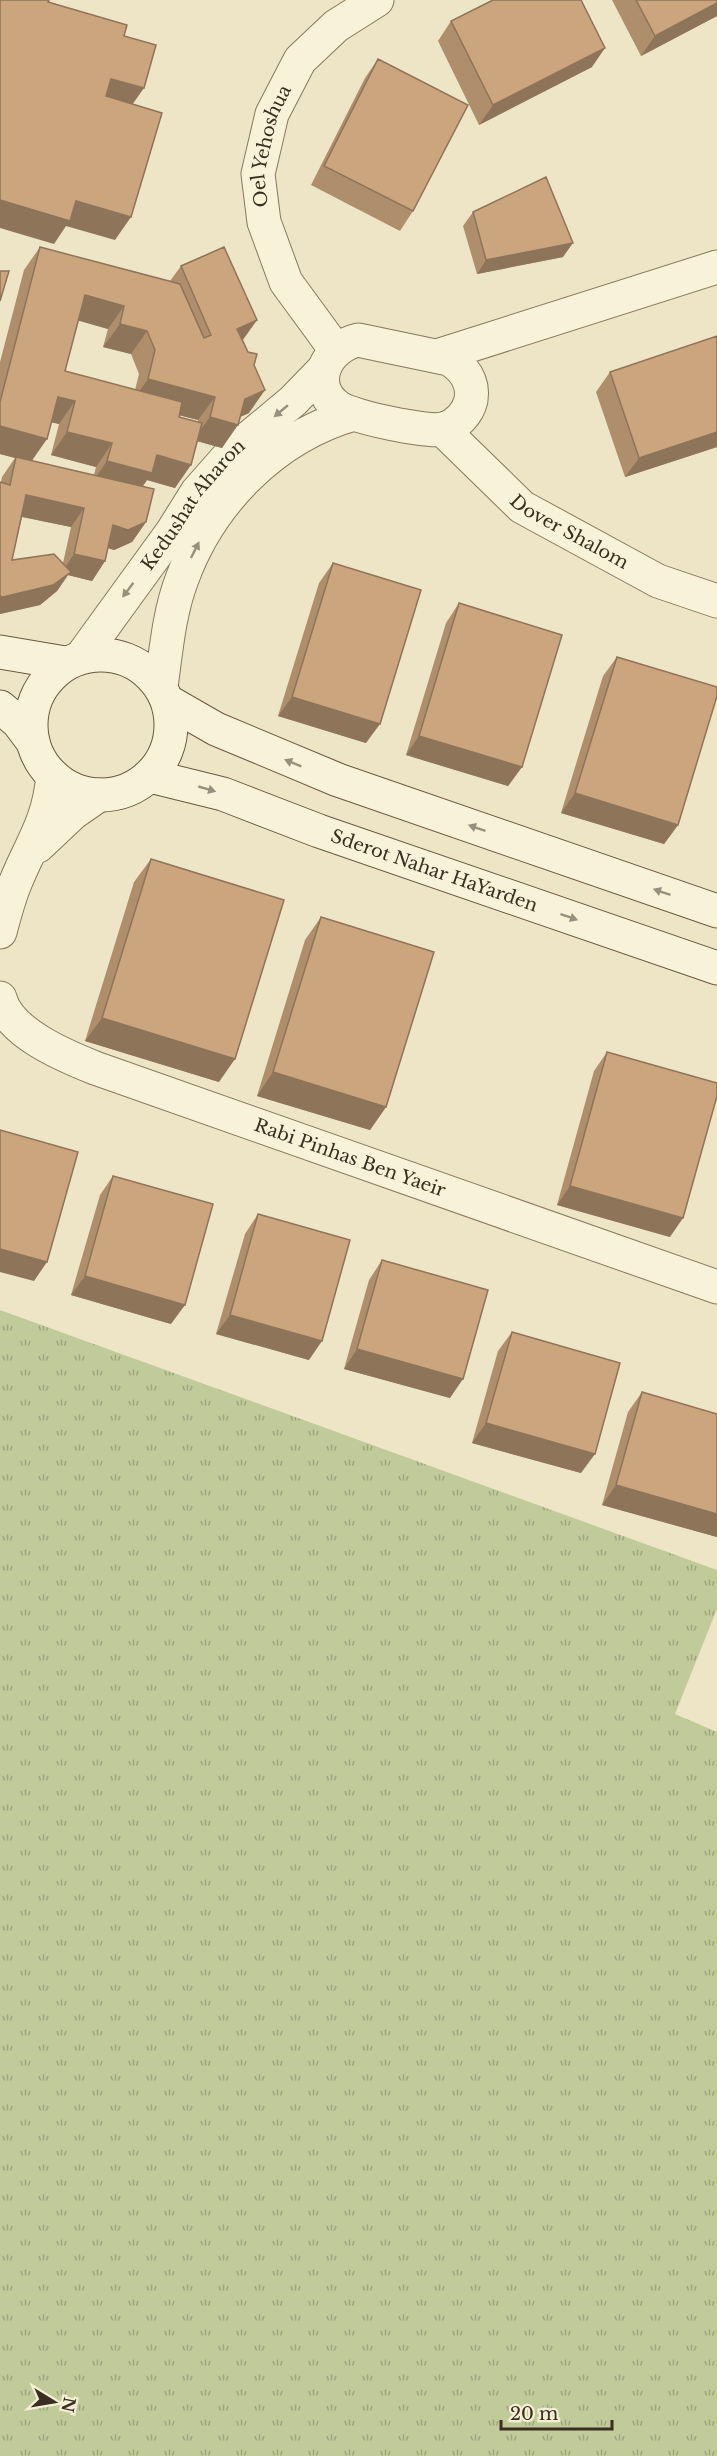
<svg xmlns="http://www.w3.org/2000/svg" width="717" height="2456" font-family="'Libre Baskerville',serif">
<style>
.grass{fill:url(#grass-tufts)}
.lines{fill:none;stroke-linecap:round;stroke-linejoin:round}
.street-casing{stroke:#88785c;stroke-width:35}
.secondary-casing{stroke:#6a593f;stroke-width:35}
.street{stroke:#f8f2d9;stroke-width:33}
.secondary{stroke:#f8f2d9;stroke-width:33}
.wall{fill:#af8e6c;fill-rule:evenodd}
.shaded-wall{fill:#8e7458}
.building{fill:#cba57d;stroke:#8e7458;stroke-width:1.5}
.oneway{fill:#98907c}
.labels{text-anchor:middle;stroke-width:4.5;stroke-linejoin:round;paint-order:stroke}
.street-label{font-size:18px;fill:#392e1f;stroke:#f5efd5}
</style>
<defs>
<pattern id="grass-tufts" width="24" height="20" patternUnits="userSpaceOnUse" patternTransform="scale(1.5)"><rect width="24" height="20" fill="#c1cb9a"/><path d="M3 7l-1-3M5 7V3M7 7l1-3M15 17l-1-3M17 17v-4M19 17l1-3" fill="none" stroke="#9ea57d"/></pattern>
</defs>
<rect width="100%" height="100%" fill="#ede5c6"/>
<path class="grass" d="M0,1310L717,1570V1609L675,1714L717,1732V2456H0Z"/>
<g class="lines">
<g class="street-casing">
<g id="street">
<path d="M358,340L449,359C464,368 474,381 471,400C468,413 457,425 444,429C428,433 352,417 338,407C307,384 327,347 358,340Z"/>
<path id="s1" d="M335,349L286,282L264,222L258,174L272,114L300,60L336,26L377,0"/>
<path d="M437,356L717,267"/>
<path id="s2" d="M442,429L522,507L658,581L717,601"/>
<path id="s3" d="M82,656L172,532L197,492L234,450L293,401L323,370"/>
<path d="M161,687C166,651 169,613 182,579C210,502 274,437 354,414"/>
<path d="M38,846L73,813L99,795"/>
<path d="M0,932C4,917 8,901 14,886C31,843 48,825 53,776"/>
<path id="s4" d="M0,998C9,1033 65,1056 95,1068L717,1287"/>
</g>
</g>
<g class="secondary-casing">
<g id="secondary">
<path d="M0,652L65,663"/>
<circle cx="101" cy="725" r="70"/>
<path d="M169,702L216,729L338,780L717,911"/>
<path d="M0,707L18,722L33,742"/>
<path id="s5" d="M150,776L223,794L319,831L717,968"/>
</g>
</g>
<use href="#street" class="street"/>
<use href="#secondary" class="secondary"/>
</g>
<path class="wall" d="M612,0H717V16L641,56Z
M451,21L592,67L479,125L438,41Z
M378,59L413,211L400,231L311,185L365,78Z
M473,212L563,257L477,274L463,226Z
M40,247L170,281L181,266L257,320L243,340L254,365L249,413L240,417L222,448L197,441L175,488L147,480L143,486L146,522L132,542L114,550L108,548L105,561L92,581L68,575L57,591L40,605L0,614V482H1L2,477L15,458L0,454V362L24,270ZM78,320L108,329L103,347L131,354L139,374L135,390L65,371ZM179,415L198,420V422L179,417ZM51,422L59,424L51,455L96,467L94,475L31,461ZM22,517L71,527L63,563L12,560Z
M717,336V447L625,477L596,392L610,372Z
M333,563L366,743L278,716L319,583Z
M459,603L522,767L508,786L406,755L446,623Z
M617,657L678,825L664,844L561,813L603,676Z
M151,859L219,1082L85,1041L134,882Z
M321,917L386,1107L370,1130L257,1096L305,940Z
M607,1052L670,1237L557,1205L594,1071Z
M113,1176L171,1324L71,1295L100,1195Z
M258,1214L309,1360L216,1334L245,1234Z
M382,1260L450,1398L344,1369L369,1280Z
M512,1332L581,1473L472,1443L498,1351Z
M642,1392L717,1414V1537L602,1505L628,1412Z"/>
<path class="shaded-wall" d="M717,3V16L641,56L655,36Z
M605,48L592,67L479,125L493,105Z
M111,79L144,88L127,112L95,102Z
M0,200L76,201L131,217L115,240L66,226L54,244L0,228Z
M573,243L563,257L477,274L486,260Z
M85,295L124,306L108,329L69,318Z
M257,320L240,343L237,329Z
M120,324L147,331L131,354L103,347Z
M148,379L215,397L198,420L131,403Z
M265,390L249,413L229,422L238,425L222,448L193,440L210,417Z
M58,397L75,401L59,424L42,420Z
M0,426L47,439L31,462L0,454Z
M67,432L112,443L96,467L51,455Z
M717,432V447L625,477L639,458Z
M157,455L191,465L175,488L147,480L136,496L91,484L107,461Z
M26,495L84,508L71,527L13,515Z
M146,522L132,542L114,550L99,545L113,525Z
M74,554L105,561L92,581L68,575L57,591L40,605L0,614V596L61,574Z
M292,697L380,724L366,743L278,716Z
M419,736L522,767L508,786L406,755Z
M575,793L678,825L664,844L561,813Z
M102,1018L235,1059L219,1082L85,1041Z
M273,1072L386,1107L370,1130L257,1096Z
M570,1186L683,1218L670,1237L557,1205Z
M0,1249L47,1262L34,1281L0,1272Z
M85,1276L185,1305L171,1324L71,1295Z
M230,1315L322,1341L309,1360L216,1334Z
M357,1349L463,1379L450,1398L344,1369Z
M486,1423L595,1454L581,1473L472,1443Z
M616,1485L717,1514V1537L602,1505Z"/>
<path class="building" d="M0,0H49L48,2L127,25L124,36L156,45L144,88L111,79L106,96L162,113L131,217L76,201L70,221L0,200Z
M493,0H581L605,48L493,105L451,21Z
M636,0H717V3L655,36Z
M378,59L468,105L413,211L324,166Z
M546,177L573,243L486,260L473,212Z
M40,247L180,284L204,338L211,335L181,266L224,247L257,320L237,329L248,352L257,354L254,365L265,390L245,399L238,425L210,417L215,397L148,379L155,350L147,331L120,324L124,306L85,295L65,371L182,402L179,417L202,423L191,465L157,455L152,473L107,461L112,443L67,432L75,401L58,397L47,439L0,426V402Z
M0,271H9L0,301Z
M717,336V432L639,458L610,372Z
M16,457L154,489L146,522L128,530L113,525L105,561L74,554L84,508L26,495L12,560L54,554L71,572L53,585L3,597L0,596V482L10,485Z
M333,563L421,590L380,724L292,697Z
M459,603L562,635L522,767L419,736Z
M617,657L717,687V696L678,825L575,793Z
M151,859L284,900L235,1059L102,1018Z
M321,917L434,952L386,1107L273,1072Z
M607,1052L717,1083V1096L683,1218L570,1186Z
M0,1130L78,1152L47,1262L0,1249Z
M113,1176L213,1204L185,1305L85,1276Z
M258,1214L350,1240L322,1341L230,1315Z
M382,1260L488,1290L463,1379L357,1349Z
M512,1332L620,1363L595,1454L486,1423Z
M642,1392L717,1414V1514L616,1485Z"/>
<defs><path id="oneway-solid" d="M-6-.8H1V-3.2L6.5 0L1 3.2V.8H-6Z" transform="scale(1.5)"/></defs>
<g class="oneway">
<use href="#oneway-solid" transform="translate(281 411) rotate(140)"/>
<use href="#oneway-solid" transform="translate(195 550) rotate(-63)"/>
<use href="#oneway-solid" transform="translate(128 590) rotate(127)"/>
<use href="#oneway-solid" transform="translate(293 763) rotate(-158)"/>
<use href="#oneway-solid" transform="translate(207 789) rotate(16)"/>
<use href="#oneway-solid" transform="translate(477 828) rotate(-161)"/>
<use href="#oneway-solid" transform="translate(662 892) rotate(-161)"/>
<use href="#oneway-solid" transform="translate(569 917) rotate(19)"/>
</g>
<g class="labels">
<g class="street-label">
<text dy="6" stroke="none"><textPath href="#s1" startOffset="225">Oel Yehoshua</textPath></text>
<text dy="6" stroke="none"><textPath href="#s3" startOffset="188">Kedushat Aharon</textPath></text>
<text dy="6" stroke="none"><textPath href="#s2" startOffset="165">Dover Shalom</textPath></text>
<text dy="6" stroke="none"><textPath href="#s5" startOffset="300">Sderot Nahar HaYarden</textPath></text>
<text dy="6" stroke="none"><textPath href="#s4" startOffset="392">Rabi Pinhas Ben Yaeir</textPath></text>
</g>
</g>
<g transform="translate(54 2402) rotate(101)" stroke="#f5efd5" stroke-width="4.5" paint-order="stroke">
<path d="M0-4.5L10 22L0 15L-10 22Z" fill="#392e1f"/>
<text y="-9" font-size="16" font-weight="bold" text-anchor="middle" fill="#392e1f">N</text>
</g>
<path d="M501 2420v9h111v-9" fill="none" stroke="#392e1f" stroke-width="3"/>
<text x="510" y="2420" font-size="18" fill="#392e1f" stroke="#f5efd5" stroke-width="4.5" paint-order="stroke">20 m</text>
</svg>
